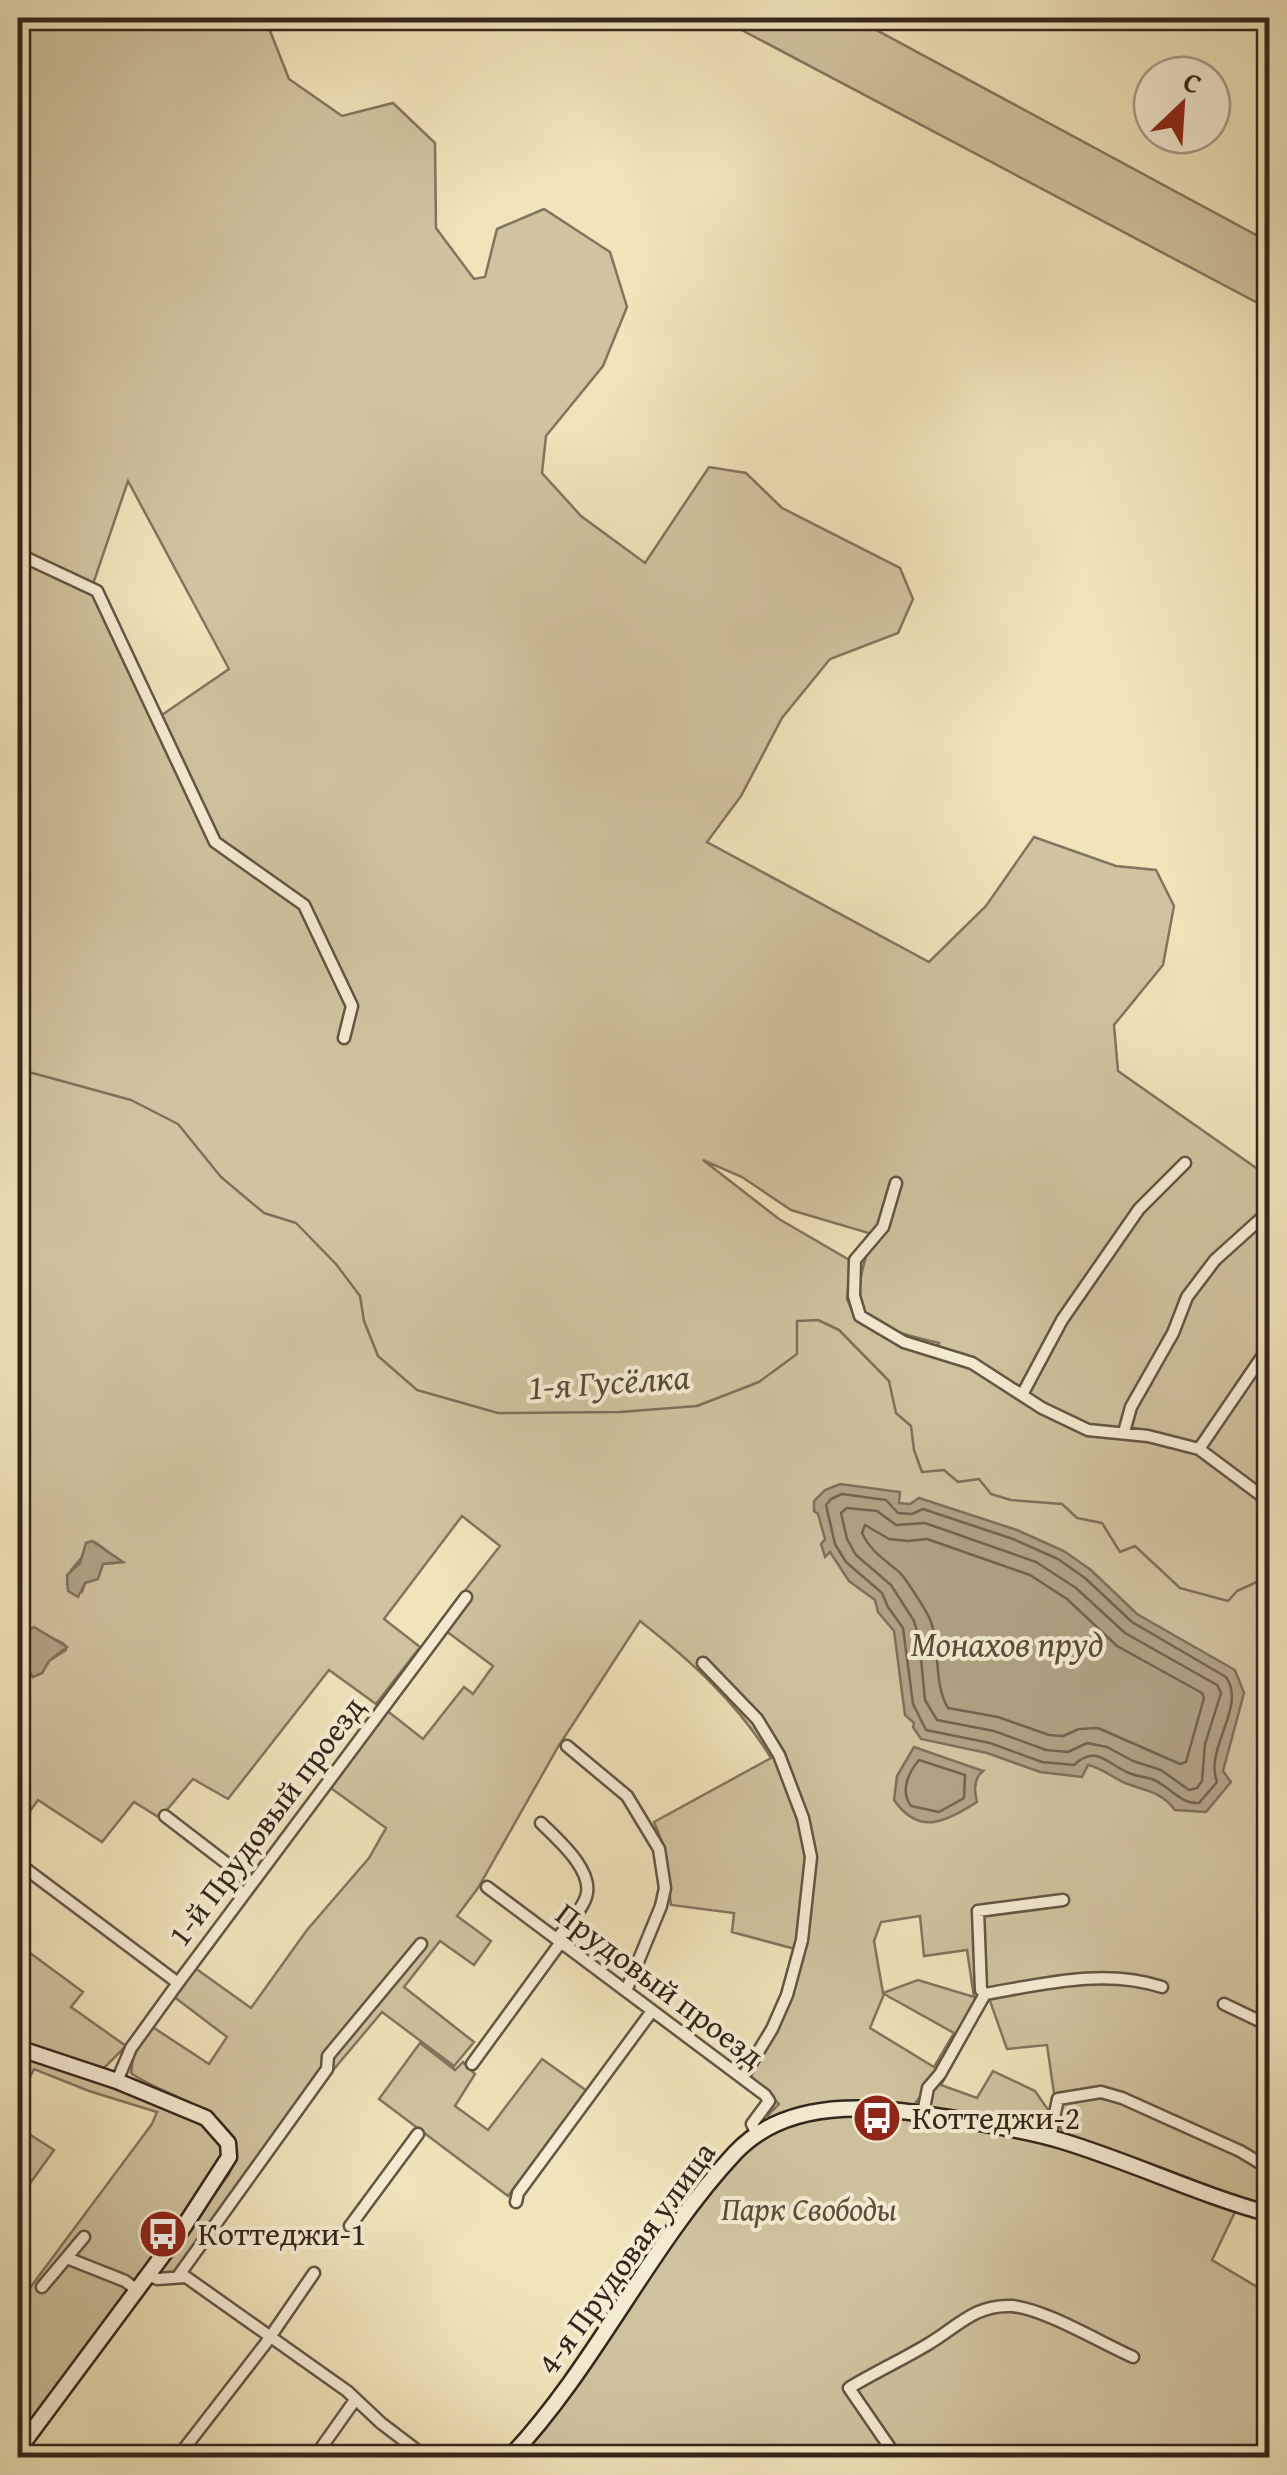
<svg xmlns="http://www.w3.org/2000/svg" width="1287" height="2475" font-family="'Gentium Book Plus',serif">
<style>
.green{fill:#d0c4a0;stroke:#82755e;stroke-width:2.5;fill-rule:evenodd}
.water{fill:#b0a385;stroke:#7e715b;stroke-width:2.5}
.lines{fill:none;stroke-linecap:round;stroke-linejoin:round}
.shore{stroke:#726450;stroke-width:2.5}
.stream{stroke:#7e715b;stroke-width:2.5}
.street-casing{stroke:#635644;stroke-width:15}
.secondary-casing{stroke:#34261c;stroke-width:19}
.street{stroke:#f5edd3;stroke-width:10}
.secondary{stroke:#f5edd3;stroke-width:14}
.labels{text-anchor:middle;stroke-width:8;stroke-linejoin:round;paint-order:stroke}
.street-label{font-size:32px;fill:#34261c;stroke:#f5edd3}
.poi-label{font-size:32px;fill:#34261c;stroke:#f5edd3;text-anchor:start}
.park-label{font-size:32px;font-style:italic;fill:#5b4e3d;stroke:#f5edd3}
.water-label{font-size:35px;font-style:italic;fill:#594c3c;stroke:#f5edd3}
</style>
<rect width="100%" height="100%" fill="#f0e4bb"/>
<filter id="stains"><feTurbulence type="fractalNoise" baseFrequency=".002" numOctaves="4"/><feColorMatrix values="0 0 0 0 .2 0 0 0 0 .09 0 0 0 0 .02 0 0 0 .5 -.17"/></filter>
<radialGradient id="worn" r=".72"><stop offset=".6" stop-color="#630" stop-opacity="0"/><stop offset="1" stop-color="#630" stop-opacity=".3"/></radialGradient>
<path class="green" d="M18,18H265L289,79L342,116L393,103L435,143L436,228L474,279L485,277L497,229L544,209L610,252L627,307L603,366L546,436L542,473L581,516L645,563L709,467L746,473L782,508L900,568L913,599L898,633L830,659L782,718L741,796L707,842L929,962L986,906L1034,837L1116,866L1156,870L1174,906L1163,965L1114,1025L1118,1071L1269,1177L1270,2068L1260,2089L1269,2094V2207L1238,2200L1067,2134L1060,2128L1061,2104L1055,2100L1047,2045L1007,2049L989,1998L941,2085L977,2098L993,2071L1035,2091L1051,2114L1050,2124L1044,2129L931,2109L925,2090L914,2105C863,2103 818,2100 769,2119L768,2115L779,2104L751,2076L749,2064L784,1992L795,1949L732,1932L734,1913L671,1905L664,1847L654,1822L771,1758C736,1701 692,1662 640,1621L558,1747L478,1888L457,1916L491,1941L474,1965L440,1941L404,1987L474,2042L454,2066L382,2012L329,2075L187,2270L188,2275L178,2271L163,2273L159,2269L229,2174C259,2113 163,2098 131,2073L134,2050L151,2026L209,2064L227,2037L173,1996L195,1968L251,2008L307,1930L369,1858L386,1828L328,1786L385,1709L423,1739L464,1687L473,1694L493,1666L438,1625L500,1546L462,1516L384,1619L420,1647L376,1704L329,1670L228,1799L193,1779L160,1818L134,1802L102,1842L38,1800L18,1828V1665L23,1661L33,1677L42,1673L49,1661L66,1650L64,1644C45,1632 31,1635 18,1617ZM128,481L229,669L156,719L92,587ZM703,1160L742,1177L791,1210L872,1234C869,1249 856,1284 859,1297C864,1330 913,1336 939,1343L932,1354L855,1317L847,1299L851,1261L779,1219ZM95,1542L122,1562L103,1564L85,1583L82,1592L67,1584L71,1570ZM982,1771L977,1775L974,1790L897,1776ZM920,1916L924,1956L967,1950L974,1997L918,1980L883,1993L874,1941L881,1922ZM884,1994L954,2033L934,2067L870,2028Z
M719,18H854L1269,242V309Z
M18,1944L83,1992L71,2007L126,2046L104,2068L18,2041Z
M420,2043L455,2070L463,2062L475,2074L455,2106L488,2130L542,2059L587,2091L508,2196L379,2099Z
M18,2054C85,2076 160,2094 218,2136L223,2156L144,2269L18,2436V2304L152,2124L157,2112L89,2091L34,2069L25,2087L18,2084Z
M843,2115L913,2117L1052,2143L1235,2212L1212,2260L1269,2294V2457L513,2458L706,2194C756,2137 767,2126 843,2115Z
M18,2127L54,2150L18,2200Z"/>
<path class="water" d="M840,1484L900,1492L899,1503L910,1504L919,1498L1017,1530L1064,1551L1091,1570L1137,1614L1235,1670L1244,1693L1223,1771L1231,1782L1206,1812L1175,1810C1161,1791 1145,1791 1125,1783C1112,1777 1102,1768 1088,1765L1082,1777L1040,1772L987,1753L921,1739L913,1727L914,1723L905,1715L894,1631L878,1612L875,1600L849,1581L830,1552L825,1557L821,1544L825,1539L818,1514L814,1511V1501L825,1490Z
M92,1541L123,1562L103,1564L98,1579L85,1583L78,1597L68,1591L67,1575L80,1563L86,1543Z
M18,1617L29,1630L34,1627L67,1647L49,1661L42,1673L33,1677L23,1662L18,1665Z
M914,1747L983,1771C973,1779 974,1791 977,1802C946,1821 920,1837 894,1800L897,1776Z"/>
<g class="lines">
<path class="shore" d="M842,1494L886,1500L898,1513L912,1514L923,1509L1013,1539L1058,1559L1085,1578L1132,1622L1226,1677C1247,1707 1204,1748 1217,1782L1199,1803C1179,1804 1170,1786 1152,1779C1144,1777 1136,1776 1129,1773C1107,1764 1096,1744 1074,1765L1042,1762L990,1743L926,1730L913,1704L903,1628L888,1607L882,1593L846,1562L835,1544L826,1505L831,1499Z
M847,1508L877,1511L896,1525L925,1523L1036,1562L1076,1588L1125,1633L1217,1685L1221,1693L1205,1744L1202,1781L1197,1788L1189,1790L1161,1770L1133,1761L1107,1747L1087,1743L1068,1752L1046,1750L994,1731L937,1720L925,1700L919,1638L914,1621L891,1585L856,1555L847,1539L841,1513Z
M865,1525L889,1539L908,1541L927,1539L1030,1575L1067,1599L1117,1646L1202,1693L1204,1698L1186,1762L1180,1764L1098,1728L1079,1729L1063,1736L1049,1735L998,1717L948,1708C932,1681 942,1647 929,1617C925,1609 905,1577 899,1572C883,1558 871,1552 862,1533Z
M919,1760L965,1775L964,1798L939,1812L911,1806C900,1791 908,1773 919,1760Z"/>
<path class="stream" d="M18,1069L131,1100L178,1124L221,1177L264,1213L296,1223L336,1264L360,1296L364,1321L378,1356L417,1390L498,1413L620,1412L697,1406L759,1382L797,1354V1321L818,1320L839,1330L889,1381L896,1413L911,1426L914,1450L922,1472L944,1470L958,1482L979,1479L991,1494L1011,1500L1062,1504L1077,1518L1102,1523L1120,1552L1135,1546L1180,1588L1228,1601L1237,1591L1270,1576"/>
<g class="street-casing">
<path id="street" d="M18,554L97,591L215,842L304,905L352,1006L344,1038
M896,1183L883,1227L855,1260L854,1296L860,1316L904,1342L972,1363L1042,1408L1088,1430L1148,1436L1199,1449L1270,1502
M1023,1393L1062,1320L1139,1209L1185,1163
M1124,1432L1131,1407L1173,1333L1187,1297L1215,1260L1266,1214
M1199,1449L1270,1345
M703,1663L757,1719L779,1755L803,1818L811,1857L802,1940L787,1995L772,2029L743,2077
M567,1746L627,1796L659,1849L665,1888L661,1906L626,1991
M165,1816L251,1882
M541,1823C557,1839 595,1871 586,1897C581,1912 566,1926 557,1939
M18,1863L178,1983
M487,1887L765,2095L769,2101L752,2124L757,2135
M985,1994C1043,1984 1105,1968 1162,1987
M985,1994L981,1990L978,1911L1063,1900
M1224,2004L1270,2026
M472,2064L561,1942
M117,2081L131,2048L178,1983L466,1597
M923,2113L928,2088L940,2074L985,1994
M1050,2137L1058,2099L1101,2092L1122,2098L1240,2151L1270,2169
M516,2202L518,2193L652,2011
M350,2226L418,2134
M67,2258L125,2281L137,2290
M148,2275L157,2279L186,2277L347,2391L381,2423L427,2458
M179,2275L327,2069L328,2056L421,1944
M42,2287L84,2237
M177,2458L266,2343L314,2273
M314,2458L355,2400
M897,2458L849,2388C875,2372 904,2359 930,2343C958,2326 976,2304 1012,2306C1045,2309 1101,2343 1133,2357"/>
</g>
<g class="secondary-casing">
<path id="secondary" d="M18,2048L117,2081L206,2118L228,2143L229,2157L183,2228L18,2450
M509,2458C596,2366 649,2245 735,2153C795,2089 897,2109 973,2122C1003,2127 1033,2132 1062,2141C1132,2162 1199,2195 1270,2214"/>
</g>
<use href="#street" class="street"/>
<use href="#secondary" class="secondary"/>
</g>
<defs>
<g id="bus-disc" transform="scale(2.5)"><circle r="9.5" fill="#8f2418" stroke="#f5edd3"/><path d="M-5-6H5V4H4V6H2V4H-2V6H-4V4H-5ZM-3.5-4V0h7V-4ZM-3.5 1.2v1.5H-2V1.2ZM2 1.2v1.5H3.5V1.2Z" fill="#fff"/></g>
</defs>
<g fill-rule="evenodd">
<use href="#bus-disc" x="877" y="2118"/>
<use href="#bus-disc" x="163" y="2234"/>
</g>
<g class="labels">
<g class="street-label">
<text transform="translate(266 1821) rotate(-53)" y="11">1-й Прудовый проезд</text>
<text transform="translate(660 1985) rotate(37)" y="11">Прудовый проезд</text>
<text transform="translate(626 2258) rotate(-54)" y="11">4-я Прудовая улица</text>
</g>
<g class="poi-label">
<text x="912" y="2129">Коттеджи-2</text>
<text x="198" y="2245">Коттеджи-1</text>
</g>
<g class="park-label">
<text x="809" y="2220">Парк Свободы</text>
</g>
<g class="water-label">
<text transform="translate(609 1382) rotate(-4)" y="12">1-я Гусёлка</text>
<text x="1007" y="1656">Монахов пруд</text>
</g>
</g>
<rect width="1287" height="2475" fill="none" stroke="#f0e4bb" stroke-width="60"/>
<rect x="20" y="20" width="1247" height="2435" fill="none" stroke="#34261c" stroke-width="5"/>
<rect x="30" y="30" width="1227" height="2415" fill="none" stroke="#34261c" stroke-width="2.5"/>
<g transform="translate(1182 105) rotate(25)"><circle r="48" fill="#f5edd3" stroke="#a89d8a" stroke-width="2.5"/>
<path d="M0-8L18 38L0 25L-18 38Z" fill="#8f2418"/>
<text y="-15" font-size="28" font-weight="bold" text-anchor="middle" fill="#34261c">С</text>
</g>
<rect width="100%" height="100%" filter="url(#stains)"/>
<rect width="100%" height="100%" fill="url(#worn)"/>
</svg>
